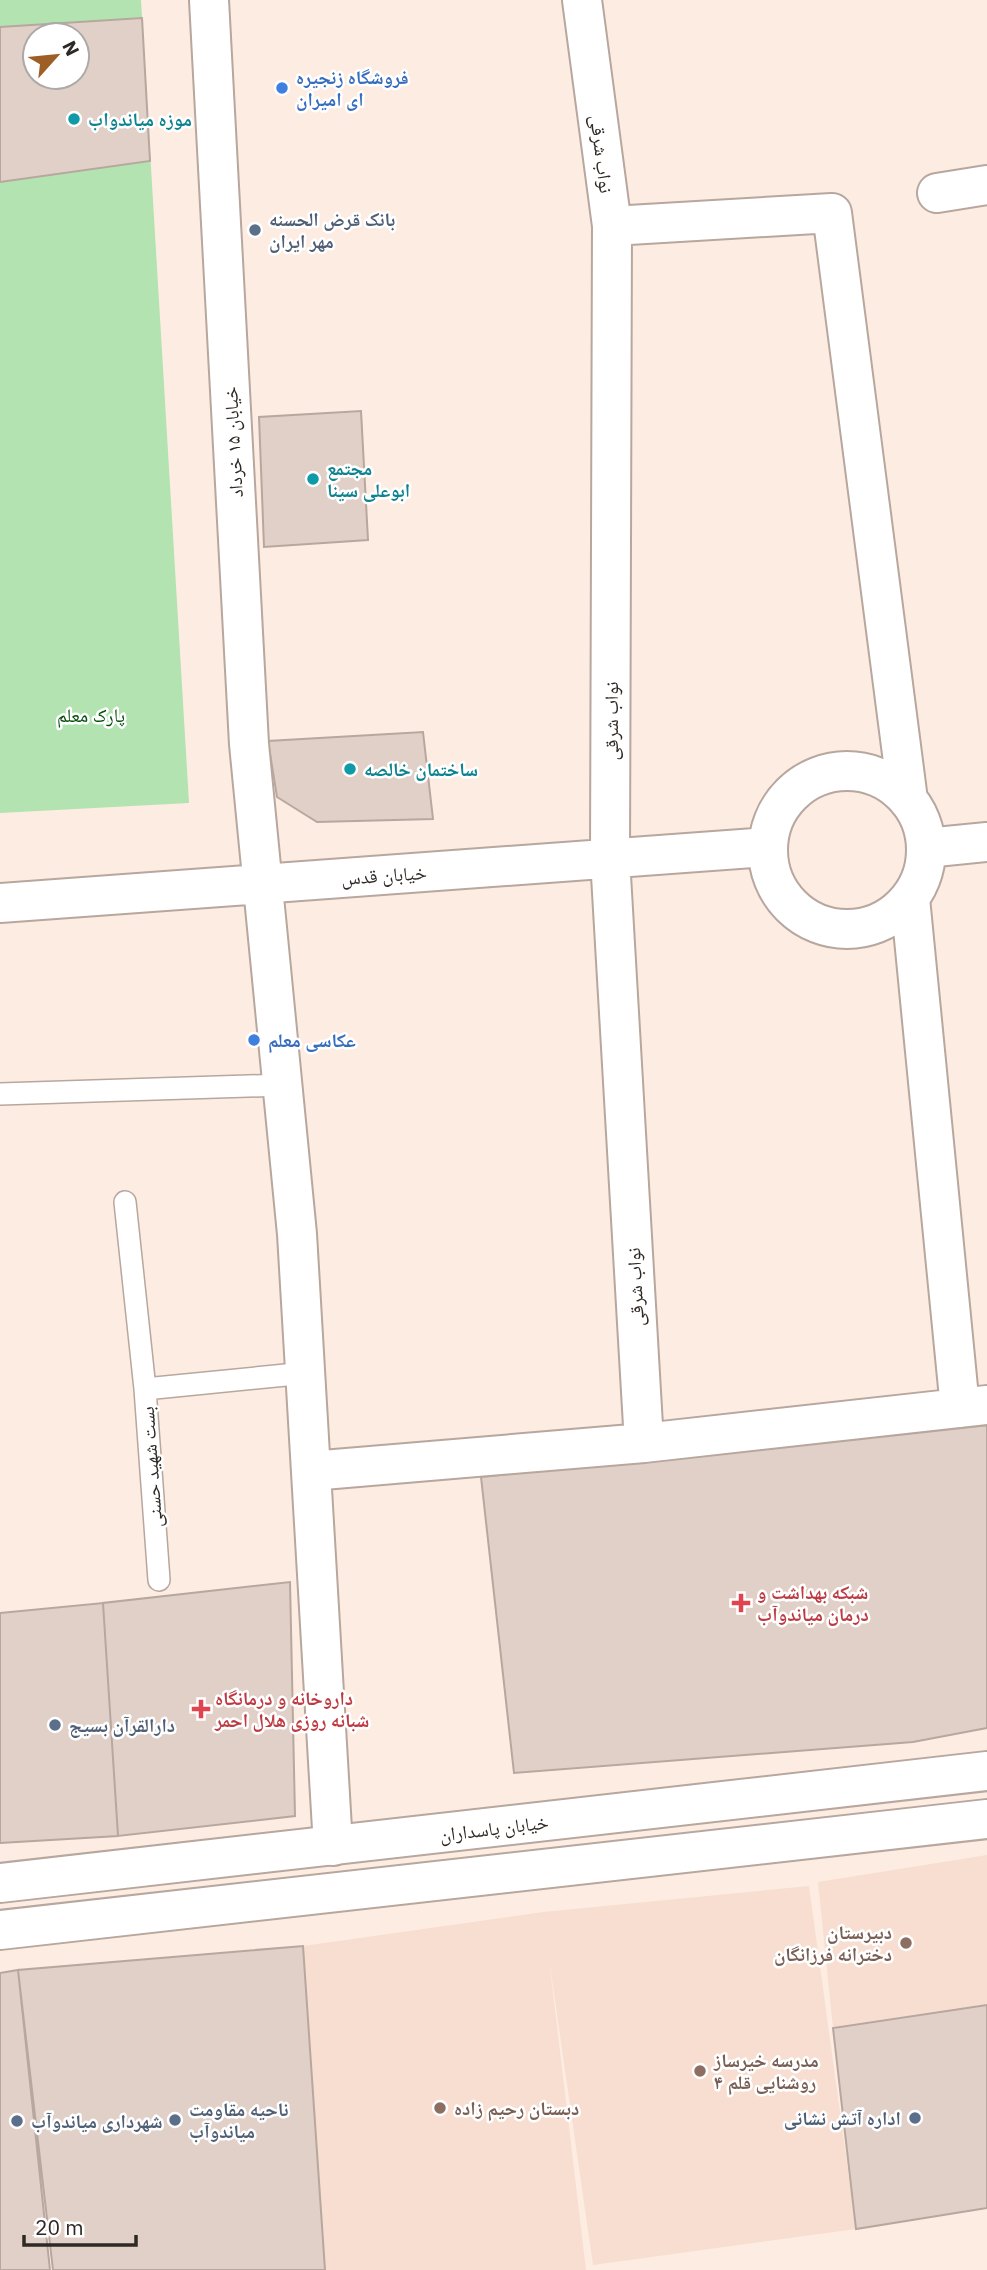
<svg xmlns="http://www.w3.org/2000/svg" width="987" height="2270" font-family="'IBM Plex Sans','Noto Naskh Arabic',sans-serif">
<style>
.built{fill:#f7ded0}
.green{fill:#b2e3b0;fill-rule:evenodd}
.building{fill:#e1d0c7;stroke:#b7a79e;stroke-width:2;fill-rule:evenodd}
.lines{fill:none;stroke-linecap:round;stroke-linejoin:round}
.lane-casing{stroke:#b7a79e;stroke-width:24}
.street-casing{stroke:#b7a79e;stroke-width:42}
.secondary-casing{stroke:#b7a79e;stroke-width:42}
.lane{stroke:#fff;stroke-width:21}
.street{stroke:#fff;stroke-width:38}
.secondary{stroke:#fff;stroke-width:38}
.shop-dot{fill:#3f7fe0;stroke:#fff;stroke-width:2.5}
.culture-dot{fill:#0f9aa8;stroke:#fff;stroke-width:2.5}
.service-dot{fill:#5c6f8a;stroke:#fff;stroke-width:2.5}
.health-dot{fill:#e0444e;stroke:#fff;stroke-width:2.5}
.education-dot{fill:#8d6e63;stroke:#fff;stroke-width:2.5}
.labels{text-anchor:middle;stroke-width:5;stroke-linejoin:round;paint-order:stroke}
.shop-label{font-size:19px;font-weight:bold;fill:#366cbe;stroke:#fff;text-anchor:start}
.culture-label{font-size:19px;font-weight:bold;fill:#0d838f;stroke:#fff;text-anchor:start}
.street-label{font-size:19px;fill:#2f2925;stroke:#fff}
.service-label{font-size:19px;font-weight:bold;fill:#4e5e75;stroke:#fff;text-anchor:start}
.park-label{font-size:19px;fill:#06500f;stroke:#fff}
.health-label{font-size:19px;font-weight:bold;fill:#be3a42;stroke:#fff;text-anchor:start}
.education-label{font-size:19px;font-weight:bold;fill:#785e54;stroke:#fff;text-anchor:start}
</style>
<rect width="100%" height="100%" fill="#fdece2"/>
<path class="built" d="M987,1855V2005L833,2028L818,1882Z
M809,1886L856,2229L593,2265L549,1959L586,2270H325L303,1946L543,1912Z"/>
<path class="green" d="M0,0H141L189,803L0,813ZM35,35H77V77H35Z"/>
<path class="building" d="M142,18L150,161L0,182V27ZM35,35H77V77H35Z
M361,411L368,540L264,547L259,417Z
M423,732L433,819L317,822L277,797L268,741Z
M987,1425V1728L913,1742L514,1773L481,1477Z
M290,1582L295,1816L118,1836L103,1603Z
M103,1603L118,1836L0,1843V1613Z
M303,1946L325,2270H53L18,1970Z
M18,1970L50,2270H0V1973Z
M987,2005V2208L856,2229L833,2028Z"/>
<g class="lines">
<g class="lane-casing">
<path id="lane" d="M0,1094L282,1085
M125,1202L145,1389
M159,1580L145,1389L306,1373"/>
</g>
<g class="street-casing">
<path id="street" d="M209,0L249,744L297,1234L333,1846
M582,0L612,226L610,858L644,1443
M937,193L987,185
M612,226L832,213L908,800
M768 850a79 79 0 1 1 158 0a79 79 0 1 1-158 0Z
M926,848L987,842
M910,898L960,1408
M0,903L768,847
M311,1471L644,1443L987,1405"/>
</g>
<g class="secondary-casing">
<path id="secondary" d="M0,1883L987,1771
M0,1930L987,1819"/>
</g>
<use href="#lane" class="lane"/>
<use href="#street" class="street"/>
<use href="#secondary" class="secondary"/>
</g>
<g class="shop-dot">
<circle cx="282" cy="88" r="7"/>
<circle cx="254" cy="1040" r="7"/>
</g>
<g class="culture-dot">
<circle cx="74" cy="119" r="7"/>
<circle cx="313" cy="479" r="7"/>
<circle cx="350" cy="769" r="7"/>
</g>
<g class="service-dot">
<circle cx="255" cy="230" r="7"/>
<circle cx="55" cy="1725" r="7"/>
<circle cx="915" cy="2118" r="7"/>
<circle cx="175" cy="2120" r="7"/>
<circle cx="17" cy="2121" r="7"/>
</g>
<g class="health-dot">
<path d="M737.5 1592.5h7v7h7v7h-7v7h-7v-7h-7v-7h7z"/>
<path d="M197.5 1698.5h7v7h7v7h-7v7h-7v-7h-7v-7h7z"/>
</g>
<g class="education-dot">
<circle cx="906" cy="1943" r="7"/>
<circle cx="700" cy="2071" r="7"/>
<circle cx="440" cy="2108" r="7"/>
</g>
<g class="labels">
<g class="shop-label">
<text x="296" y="84">فروشگاه زنجیره<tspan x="296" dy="22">ای امیران</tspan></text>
<text x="268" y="1047">عکاسی معلم</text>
</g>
<g class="culture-label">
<text x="88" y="126">موزه میاندواب</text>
<text x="327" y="475">مجتمع<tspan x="327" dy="22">ابوعلی سینا</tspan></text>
<text x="364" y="776">ساختمان خالصه</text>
</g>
<g class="street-label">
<text transform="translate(602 154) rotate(83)" y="7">نواب شرقی</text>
<text transform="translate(233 442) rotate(-93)" y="7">خیابان ۱۵ خرداد</text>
<text transform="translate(611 721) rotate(-90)" y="7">نواب شرقی</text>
<text transform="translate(384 875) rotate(-4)" y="7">خیابان قدس</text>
<text transform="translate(635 1287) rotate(-93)" y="7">نواب شرقی</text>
<text transform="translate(151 1467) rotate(-94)" y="7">بست شهید حسنی</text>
<text transform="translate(494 1828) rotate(-7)" y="7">خیابان پاسداران</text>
</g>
<g class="service-label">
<text x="269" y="226">بانک قرض الحسنه<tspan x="269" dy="22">مهر ایران</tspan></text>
<text x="69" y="1732">دارالقرآن بسیج</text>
<text x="189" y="2116">ناحیه مقاومت<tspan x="189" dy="22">میاندوآب</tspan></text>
<text x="901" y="2125" text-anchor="end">اداره آتش نشانی</text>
<text x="31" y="2128">شهرداری میاندوآب</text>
</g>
<g class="park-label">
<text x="91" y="722">پارک معلم</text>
</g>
<g class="health-label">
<text x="757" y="1599">شبکه بهداشت و<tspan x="757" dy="22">درمان میاندوآب</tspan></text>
<text x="215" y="1705">داروخانه و درمانگاه<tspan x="215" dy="22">شبانه روزی هلال احمر</tspan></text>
</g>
<g class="education-label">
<text x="892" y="1939" text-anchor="end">دبیرستان<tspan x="892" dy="22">دخترانه فرزانگان</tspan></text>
<text x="714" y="2067">مدرسه خیرساز<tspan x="714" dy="22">روشنایی قلم ۴</tspan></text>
<text x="454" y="2115">دبستان رحیم زاده</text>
</g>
</g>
<g transform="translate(56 56) rotate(63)"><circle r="33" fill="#ffffff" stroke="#aca9a8" stroke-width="2"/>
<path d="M0-5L12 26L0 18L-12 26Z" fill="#9d5f25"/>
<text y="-10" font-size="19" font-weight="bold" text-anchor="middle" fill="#2f2925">N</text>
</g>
<path d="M24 2235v10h112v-10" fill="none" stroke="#2f2925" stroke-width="3.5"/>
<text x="35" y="2235" font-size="21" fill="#2f2925" stroke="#ffffff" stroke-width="5" paint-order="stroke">20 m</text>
</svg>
